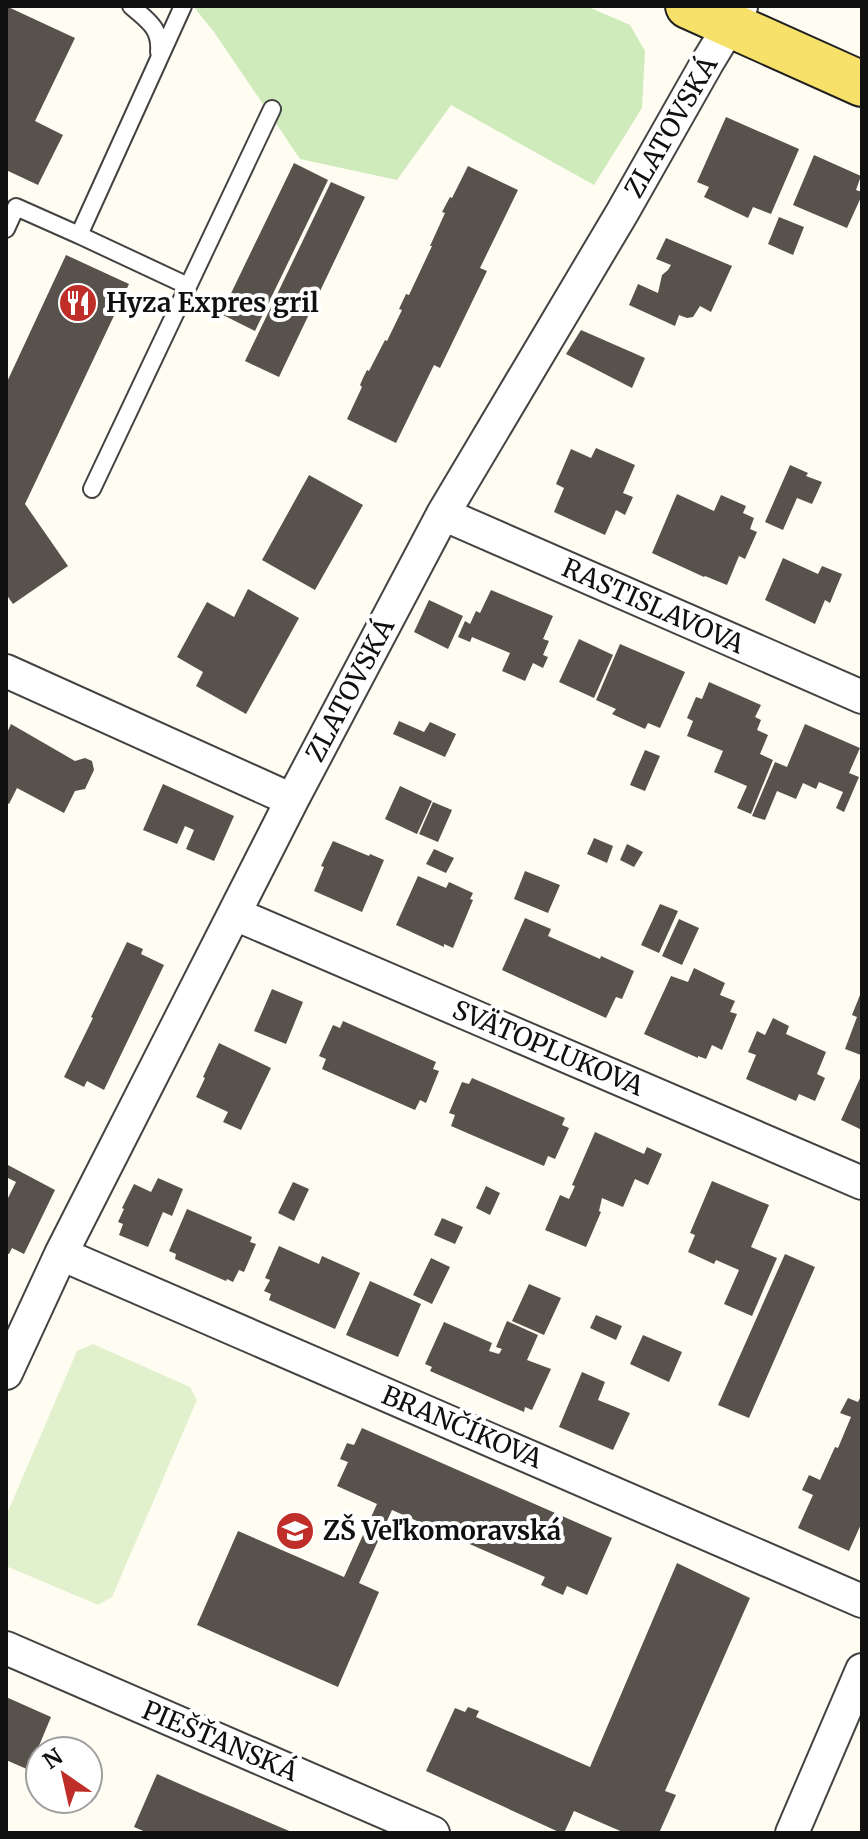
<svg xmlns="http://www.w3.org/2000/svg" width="868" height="1839" font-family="Merriweather,serif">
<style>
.grass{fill:#cfeabb}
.pitch{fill:#e1f1cd}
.building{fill:#58524c}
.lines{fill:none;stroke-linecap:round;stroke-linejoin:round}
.service-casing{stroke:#434343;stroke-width:20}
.minor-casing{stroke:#434343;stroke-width:36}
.primary-casing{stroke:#212121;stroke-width:48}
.service{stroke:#fff;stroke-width:16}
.minor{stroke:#fff;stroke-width:32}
.primary{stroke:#f7e16a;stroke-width:44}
.labels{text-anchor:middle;stroke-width:8;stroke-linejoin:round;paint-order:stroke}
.street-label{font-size:26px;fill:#101010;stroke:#fff}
.poi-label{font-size:26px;font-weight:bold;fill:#101010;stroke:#fff;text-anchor:start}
</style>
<rect width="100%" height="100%" fill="#fffdf2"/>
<path class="grass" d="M193,6H586L630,25L645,51L642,108L594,185L451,105L397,180L300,159L214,32Z"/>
<path class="pitch" d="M93,1344L190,1387L197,1400L112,1597L98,1605L6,1566V1516L77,1351Z"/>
<path class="building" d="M6,6L75,38L35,121L63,135L38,185L6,170Z
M726,117L799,149L771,214L753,207L748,218L704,197L709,187L697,182Z
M814,155L861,176L856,190L862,192V195L847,228L793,205Z
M294,163L328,180L255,331L221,314Z
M468,166L518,190L480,268L487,271L440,368L434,365L396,443L347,419L362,387L360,385L363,378L367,370L369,371L385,340L387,341L402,310L399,309L406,294L409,295L432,246H430L445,213L442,212L450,197L452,198Z
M331,182L365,197L279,377L245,361Z
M779,217L804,227L793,255L768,244Z
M666,238L732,266L711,312L700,306L693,317L687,318L679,315L675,326L629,305L638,284L658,293L662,275L668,270L671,265L656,259Z
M66,255L129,284L25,504L68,566L13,604L6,594V384Z
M581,330L645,358L632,388L566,354Z
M596,448L635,465L623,493L633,497L625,515L616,510L605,535L554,512L564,488L556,484L571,449L591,458Z
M790,465L808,473L806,476L822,482L812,504L797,498L783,530L765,522Z
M309,475L363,505L315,590L262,560Z
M677,494L714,511L721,495L746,506L743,513L754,518L750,529L757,532L745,559L739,556L727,585L705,576L704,577L652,553Z
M783,558L818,574L822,566L842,574L830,603L825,600L815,624L765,600Z
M248,589L299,618L246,714L196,686L203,672L177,657L207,602L234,617Z
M491,590L553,616L543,639L549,641L543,655L548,657L543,668L533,663L525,681L502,671L510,653L472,637L470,642L458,637L465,621L470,624L476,611L480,613Z
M429,600L463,616L448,649L414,632Z
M579,639L613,655L594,698L559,682Z
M620,644L685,672L660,728L648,723L645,729L612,714L616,709L596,700Z
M709,682L761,705L755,717L761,720L757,730L768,735L760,754L773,760L751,814L737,808L747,786L714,772L723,751L687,736L693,721L687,718L696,697L702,699Z
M399,721L424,732L430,722L456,734L445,757L393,734Z
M11,724L75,761L85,758L92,761L94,770L85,789L75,791L64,813L17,788L9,804L6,802V735Z
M805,724L860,748L849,773L859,777L844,812L836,808L843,792L819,782L816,789L803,783L796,799L777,791L765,820L752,816L775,762L787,767Z
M645,750L660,756L645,791L630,785Z
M163,784L234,816L214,861L186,849L194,830L185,826L177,844L143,830Z
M400,786L432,801L417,834L385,819Z
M433,802L452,810L438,842L419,834Z
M594,838L613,846L607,863L587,854Z
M333,841L369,856L370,854L384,860L362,912L314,891L324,867L321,866Z
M627,844L643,852L634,867L620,860Z
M434,849L454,858L446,873L426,864Z
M525,871L560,885L548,913L514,899Z
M418,876L446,888L449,882L473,893L470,899L473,900L453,948L444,944V947L396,925Z
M660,904L678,911L659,953L641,945Z
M525,918L551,929L548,936L600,959L601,956L634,971L622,999L616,997L606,1018L502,970Z
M679,919L699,928L682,965L662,956Z
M127,942L143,949L141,954L164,965L104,1090L87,1081L84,1087L64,1077L93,1018L91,1017Z
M694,968L725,983L720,995L735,1001L730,1012L737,1014L722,1050L712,1045L706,1059L698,1056V1058L644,1034L671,976L688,982Z
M272,989L303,1002L286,1044L254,1031Z
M860,995L862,996L861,1055L845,1049L857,1017L852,1015Z
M773,1018L789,1026L786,1034L826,1052L817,1074L825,1078L815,1101L799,1094L796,1101L746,1079L756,1055L748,1052L757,1031L765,1035Z
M343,1021L436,1062L433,1069L439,1071L426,1103L420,1100L415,1110L322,1069L326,1059L319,1056L333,1025L340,1028Z
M219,1043L271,1068L241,1130L223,1122L228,1112L196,1097L205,1078L203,1077Z
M862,1074V1130L841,1120Z
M472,1078L565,1118L562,1125L569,1128L555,1159L548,1156L544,1166L451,1126L455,1115L449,1113L462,1082L469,1084Z
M595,1132L644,1154L647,1147L662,1154L648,1185L635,1179L623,1207L602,1198L599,1211L601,1212L586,1247L545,1230L560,1195L569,1199L575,1186L572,1185Z
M6,1164L55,1190L24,1254L12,1248L9,1254L6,1253V1202L16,1182L6,1177Z
M158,1178L183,1189L172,1216L163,1212L148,1247L119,1235L123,1224L118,1222L124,1209L122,1208L134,1184L151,1192Z
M712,1181L769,1205L751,1247L777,1258L752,1316L724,1304L739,1270L716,1260L714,1264L688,1252L695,1235L690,1233Z
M293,1182L309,1189L294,1221L278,1213Z
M486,1186L500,1193L490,1215L476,1208Z
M187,1209L252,1237L250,1242L256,1244L244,1272L239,1270L233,1282L227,1279L226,1281L175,1259L176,1254L169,1251Z
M442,1218L463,1227L455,1244L434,1235Z
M279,1246L319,1264L322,1256L360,1273L335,1329L269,1300L271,1294L264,1291L270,1280L265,1278Z
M785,1254L815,1267L749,1418L718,1405Z
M431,1258L450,1267L432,1304L413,1295Z
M370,1281L421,1304L398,1357L346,1335Z
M529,1284L561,1298L544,1335L512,1321Z
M596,1315L622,1326L616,1340L590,1328Z
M507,1321L538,1335L527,1360L551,1369L532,1410L525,1407L524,1412L478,1392L430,1371L432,1367L425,1364L444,1322L492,1343L489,1351L499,1354L502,1349L496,1347Z
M643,1335L682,1352L669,1382L630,1364Z
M582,1372L605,1382L598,1400L630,1413L613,1450L559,1427Z
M862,1394V1522L849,1551L798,1528L813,1495L802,1490L809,1475L820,1480L835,1447L838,1448L851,1417L840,1413L848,1398L858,1402Z
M362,1428L612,1538L587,1595L567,1586L563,1595L541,1585L545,1577L392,1510L359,1583L379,1592L338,1687L197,1625L238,1531L344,1577L377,1504L337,1486L348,1462L340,1459L347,1443L354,1445Z
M677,1563L750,1598L665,1791L676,1795L659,1833H625L574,1811L564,1833H561L426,1771L455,1708L465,1712L468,1707L479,1711L476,1717L590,1767Z
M6,1697L51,1717L29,1770L6,1760Z
M157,1774L200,1793L294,1833H148L134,1827Z"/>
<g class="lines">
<g class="service-casing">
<path id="service" d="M131,6C148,21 161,28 159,52
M6,229L16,207L79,235L183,6
M79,235L188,286
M92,489L272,109"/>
</g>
<g class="minor-casing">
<path id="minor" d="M443,514L862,697
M6,671L292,800
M235,914L862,1183
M61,1254L862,1601
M6,1373L61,1254L292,800L443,514L622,213L707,63L741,7
M6,1648L433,1833
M792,1833L862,1670"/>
</g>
<g class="primary-casing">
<path id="primary" d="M688,6L862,84"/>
</g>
<use href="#service" class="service"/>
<use href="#minor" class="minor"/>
<use href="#primary" class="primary"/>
</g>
<defs>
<g id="restaurant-disc" transform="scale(2)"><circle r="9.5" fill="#bf2e28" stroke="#fff"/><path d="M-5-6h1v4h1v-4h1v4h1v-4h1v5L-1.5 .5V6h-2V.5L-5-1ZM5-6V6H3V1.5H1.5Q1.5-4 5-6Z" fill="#fff"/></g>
<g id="school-disc" transform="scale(2)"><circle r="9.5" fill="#bf2e28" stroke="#fff"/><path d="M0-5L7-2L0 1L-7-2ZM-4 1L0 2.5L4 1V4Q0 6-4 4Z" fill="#fff"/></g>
</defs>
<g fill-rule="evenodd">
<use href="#restaurant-disc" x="78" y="303"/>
<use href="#school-disc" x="295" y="1531"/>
</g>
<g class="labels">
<g class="street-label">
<text transform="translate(671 127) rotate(-60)" y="9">ZLATOVSKÁ</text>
<text transform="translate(653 606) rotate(24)" y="9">RASTISLAVOVA</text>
<text transform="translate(350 690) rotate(-62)" y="9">ZLATOVSKÁ</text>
<text transform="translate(548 1048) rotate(23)" y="9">SVÄTOPLUKOVA</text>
<text transform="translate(462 1427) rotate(23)" y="9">BRANČÍKOVA</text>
<text transform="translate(220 1741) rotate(23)" y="9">PIEŠŤANSKÁ</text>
</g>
<g class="poi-label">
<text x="106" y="312">Hyza Expres gril</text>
<text x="323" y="1540">ZŠ Veľkomoravská</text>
</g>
</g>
<rect width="868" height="1839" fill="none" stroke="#101010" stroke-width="16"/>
<g transform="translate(64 1775) rotate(326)"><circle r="38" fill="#ffffff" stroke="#9f9f9f" stroke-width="2"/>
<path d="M0-6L14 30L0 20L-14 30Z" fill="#bf2e28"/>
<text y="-12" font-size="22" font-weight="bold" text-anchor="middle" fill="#101010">N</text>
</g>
</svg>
